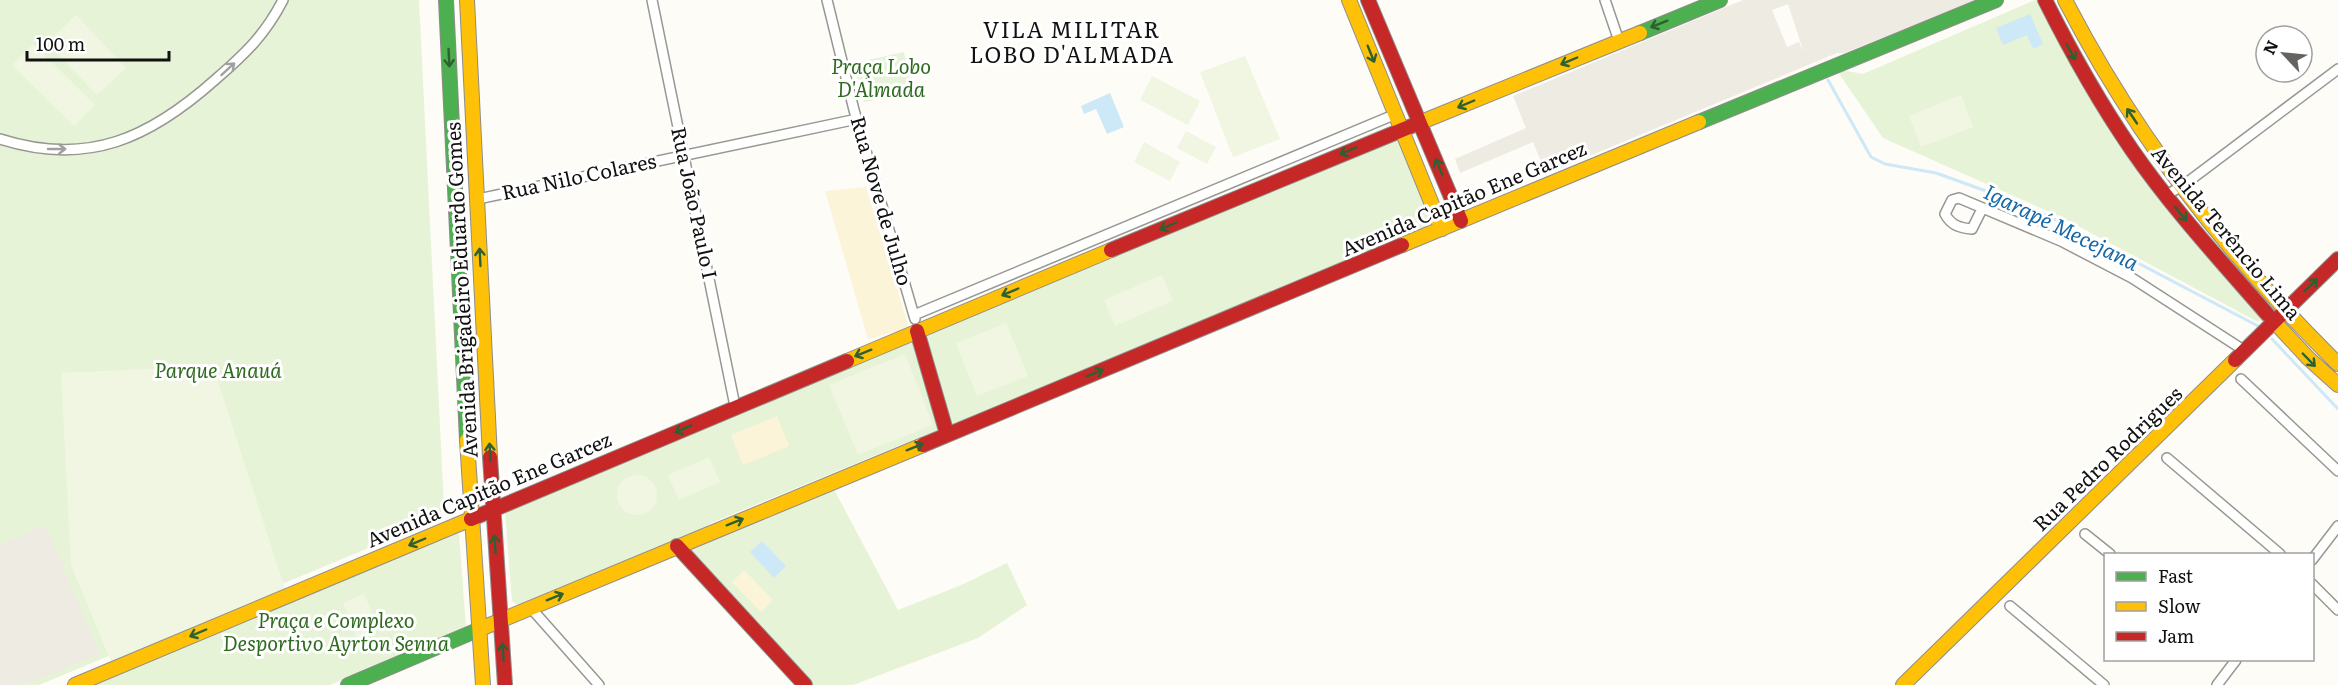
<svg xmlns="http://www.w3.org/2000/svg" width="2338" height="685" font-family="Literata,serif">
<style>
.green{fill:#e7f3d7}
.sand{fill:#fcf4d9}
.pitch{fill:#f0f6e1}
.plaza{fill:#edebe2;fill-rule:evenodd}
.water{fill:#cde8f7}
.lines{fill:none;stroke-linecap:round;stroke-linejoin:round}
.stream{stroke:#cde8f7;stroke-width:3}
.street-casing{stroke:#979795;stroke-width:12}
.fast-casing{stroke:#8e8d8b;stroke-width:16}
.slow-casing{stroke:#8e8d8b;stroke-width:16}
.jam-casing{stroke:#8e8d8b;stroke-width:16}
.street{stroke:#fffffe;stroke-width:9}
.fast{stroke:#4caf50;stroke-width:14}
.slow{stroke:#ffc107;stroke-width:14}
.jam{stroke:#c62828;stroke-width:14}
.oneway{stroke:#2e6030}
.oneway2{stroke:#a0a09f}
.labels{text-anchor:middle;stroke-width:6;stroke-linejoin:round;paint-order:stroke}
.park-label{font-size:20px;font-style:italic;fill:#2f6b1f;stroke:#fff}
.street-label{font-size:20px;fill:#111;stroke:#fff}
.water-label{font-size:21px;font-style:italic;fill:#1768a6;stroke:#fff}
.quarter-label{font-size:22px;letter-spacing:1.5px;fill:#111;stroke:#fff}
</style>
<rect width="100%" height="100%" fill="#fdfcf7"/>
<path class="green" d="M0,0H419L444,507L436,520L39,685H0Z
M2035,0H2037L2078,79L2116,141L2261,318L2258,322L2061,217L1883,138L1838,72L1842,70L1863,74Z
M904,52L913,93L864,102L854,63Z
M1402,129L1442,229L1195,324L711,523L703,529L519,606L512,601L505,512Z
M830,482L898,610L959,586L1007,563L1027,605L978,638L853,685H805L677,546Z
M459,533L466,628L330,685H90Z"/>
<path class="sand" d="M866,187L909,328L868,339L825,191Z
M777,416L789,446L743,465L731,435Z
M744,570L773,600L761,612L732,582Z"/>
<path class="pitch" d="M76,15L126,68L97,95L47,43Z
M33,44L95,105L74,126L12,65Z
M1245,56L1280,139L1233,157L1200,72Z
M1152,76L1200,101L1188,125L1140,100Z
M1961,95L1973,127L1921,147L1909,116Z
M1186,131L1216,147L1207,164L1177,148Z
M1144,142L1180,162L1170,181L1134,162Z
M1162,275L1173,301L1115,326L1104,300Z
M1006,323L1028,376L977,396L956,343Z
M905,354L933,425L858,455L829,385Z
M213,366L285,589L112,664L71,565L61,373Z
M709,457L720,482L679,500L668,475Z
M617 495a20 20 0 1 1 40 0a20 20 0 1 1-40 0Z
M364,594L379,629L357,638L343,603Z"/>
<path class="plaza" d="M1743,0H1977L1844,53H1837L1546,174L1533,142L1460,173L1455,159L1526,128L1513,96ZM1788,4L1803,50V51L1799,42L1787,47L1772,10Z
M46,525L99,654L24,685H0V544Z"/>
<path class="water" d="M2030,14L2043,44L2033,49L2027,35L2003,45L1996,28Z
M1110,93L1124,127L1107,134L1096,109L1084,114L1081,106Z
M762,541L786,566L774,578L750,552Z"/>
<g class="lines">
<path class="stream" d="M1828,80L1871,157L1885,164L1936,173L2014,201L2056,220L2258,326
M2272,339L2338,409"/>
<g class="street-casing">
<path id="street" d="M652,0L735,406
M827,0L854,110L915,319
M1605,0L1619,41
M0,139C88,167 150,138 216,79C245,54 265,35 283,0
M2165,196L2185,184L2338,69
M478,199L857,119
M1982,209L1972,229C1959,228 1951,225 1945,214L1952,200L1959,198L2061,241L2132,278L2245,351
M914,315L1396,114
M2241,379L2338,471
M2167,458L2280,554
M2085,534L2110,554
M2312,560L2338,526
M2312,584L2338,610
M2010,606L2104,685
M530,607L599,685
M2217,685L2236,660"/>
</g>
<g class="fast-casing">
<path id="fast" d="M446,0L467,440
M1640,33L1720,0
M1699,122L1996,0
M348,685L480,629"/>
</g>
<g class="slow-casing">
<path id="slow" d="M467,0L490,457
M1349,0L1442,229
M2065,0C2135,136 2229,257 2338,364
M1414,125L1640,33
M1402,245L1699,122
M2268,315L2308,358L2338,385
M847,361L1111,250
M467,440L483,685
M480,629L923,445
M75,685L471,519
M1903,685L2235,360"/>
</g>
<g class="jam-casing">
<path id="jam" d="M1368,0L1461,221
M2045,0C2071,52 2099,102 2132,150C2172,208 2221,261 2268,315
M1111,250L1414,125
M917,331L947,434
M2235,360L2338,259
M923,445L1402,245
M490,457L505,685
M471,519L847,361
M677,546L805,685"/>
</g>
<use href="#street" class="street"/>
<use href="#fast" class="fast"/>
<use href="#slow" class="slow"/>
<use href="#jam" class="jam"/>
</g>
<defs><path id="oneway-shaft" d="M-6 0H5M1.5-3L5.5 0L1.5 3" fill="none" stroke-width="1.6" stroke-linecap="round" stroke-linejoin="round" transform="scale(1.5)"/></defs>
<g class="oneway">
<use href="#oneway-shaft" transform="translate(1659 24) rotate(158)"/>
<use href="#oneway-shaft" transform="translate(2071 52) rotate(61)"/>
<use href="#oneway-shaft" transform="translate(1371 54) rotate(68)"/>
<use href="#oneway-shaft" transform="translate(449 58) rotate(87)"/>
<use href="#oneway-shaft" transform="translate(1569 61) rotate(157)"/>
<use href="#oneway-shaft" transform="translate(1466 104) rotate(157)"/>
<use href="#oneway-shaft" transform="translate(2132 116) rotate(-124)"/>
<use href="#oneway-shaft" transform="translate(1348 151) rotate(157)"/>
<use href="#oneway-shaft" transform="translate(1439 167) rotate(-113)"/>
<use href="#oneway-shaft" transform="translate(2181 214) rotate(50)"/>
<use href="#oneway-shaft" transform="translate(1168 226) rotate(157)"/>
<use href="#oneway-shaft" transform="translate(480 257) rotate(-93)"/>
<use href="#oneway-shaft" transform="translate(2311 285) rotate(-44)"/>
<use href="#oneway-shaft" transform="translate(1010 292) rotate(157)"/>
<use href="#oneway-shaft" transform="translate(863 353) rotate(158)"/>
<use href="#oneway-shaft" transform="translate(2309 360) rotate(46)"/>
<use href="#oneway-shaft" transform="translate(1095 373) rotate(-22)"/>
<use href="#oneway-shaft" transform="translate(683 429) rotate(156)"/>
<use href="#oneway-shaft" transform="translate(915 447) rotate(-22)"/>
<use href="#oneway-shaft" transform="translate(490 452) rotate(-93)"/>
<use href="#oneway-shaft" transform="translate(735 522) rotate(-22)"/>
<use href="#oneway-shaft" transform="translate(417 542) rotate(157)"/>
<use href="#oneway-shaft" transform="translate(495 544) rotate(-94)"/>
<use href="#oneway-shaft" transform="translate(555 597) rotate(-22)"/>
<use href="#oneway-shaft" transform="translate(198 633) rotate(157)"/>
<use href="#oneway-shaft" transform="translate(503 652) rotate(-94)"/>
</g>
<g class="oneway2">
<use href="#oneway-shaft" transform="translate(228 69) rotate(-42)"/>
<use href="#oneway-shaft" transform="translate(57 149)"/>
</g>
<g class="labels">
<g class="park-label">
<text x="881" y="74">Praça Lobo<tspan x="881" dy="23">D'Almada</tspan></text>
<text x="218" y="378">Parque Anauá</text>
<text x="336" y="628">Praça e Complexo<tspan x="336" dy="23">Desportivo Ayrton Senna</tspan></text>
</g>
<g class="street-label">
<text transform="translate(579 177) rotate(-12)" y="7">Rua Nilo Colares</text>
<text transform="translate(1464 199) rotate(-23)" y="7">Avenida Capitão Ene Garcez</text>
<text transform="translate(881 201) rotate(74)" y="7">Rua Nove de Julho</text>
<text transform="translate(694 203) rotate(78)" y="7">Rua João Paulo I</text>
<text transform="translate(2226 233) rotate(50)" y="7">Avenida Terêncio Lima</text>
<text transform="translate(462 290) rotate(-93)" y="7">Avenida Brigadeiro Eduardo Gomes</text>
<text transform="translate(2108 459) rotate(-44)" y="7">Rua Pedro Rodrigues</text>
<text transform="translate(489 490) rotate(-23)" y="7">Avenida Capitão Ene Garcez</text>
</g>
<g class="water-label">
<text transform="translate(2061 228) rotate(26)" y="7">Igarapé Mecejana</text>
</g>
<g class="quarter-label">
<text x="1072" y="38">VILA MILITAR<tspan x="1072" dy="25">LOBO D'ALMADA</tspan></text>
</g>
</g>
<rect x="2104" y="553" width="210" height="108" fill="#ffffff" stroke="#a0a0a0" stroke-width="1.5"/>
<rect x="2116" y="572" width="30" height="9" fill="#4caf50" stroke="#a0a0a0" stroke-width="1.5"/>
<text x="2158" y="583" font-size="18" fill="#111111">Fast</text>
<rect x="2116" y="602" width="30" height="9" fill="#ffc107" stroke="#a0a0a0" stroke-width="1.5"/>
<text x="2158" y="613" font-size="18" fill="#111111">Slow</text>
<rect x="2116" y="632" width="30" height="9" fill="#c62828" stroke="#a0a0a0" stroke-width="1.5"/>
<text x="2158" y="643" font-size="18" fill="#111111">Jam</text>
<g transform="translate(2284 54) rotate(296)"><circle r="28" fill="#ffffff" stroke="#a0a0a0" stroke-width="1.5"/>
<path d="M0-4.5L10 22L0 15L-10 22Z" fill="#646362"/>
<text y="-9" font-size="16" font-weight="bold" text-anchor="middle" fill="#111111">N</text>
</g>
<path d="M27 51v9h142v-9" fill="none" stroke="#111111" stroke-width="3"/>
<text x="36" y="51" font-size="18" fill="#111111" stroke="#ffffff" stroke-width="4.5" paint-order="stroke">100 m</text>
</svg>
